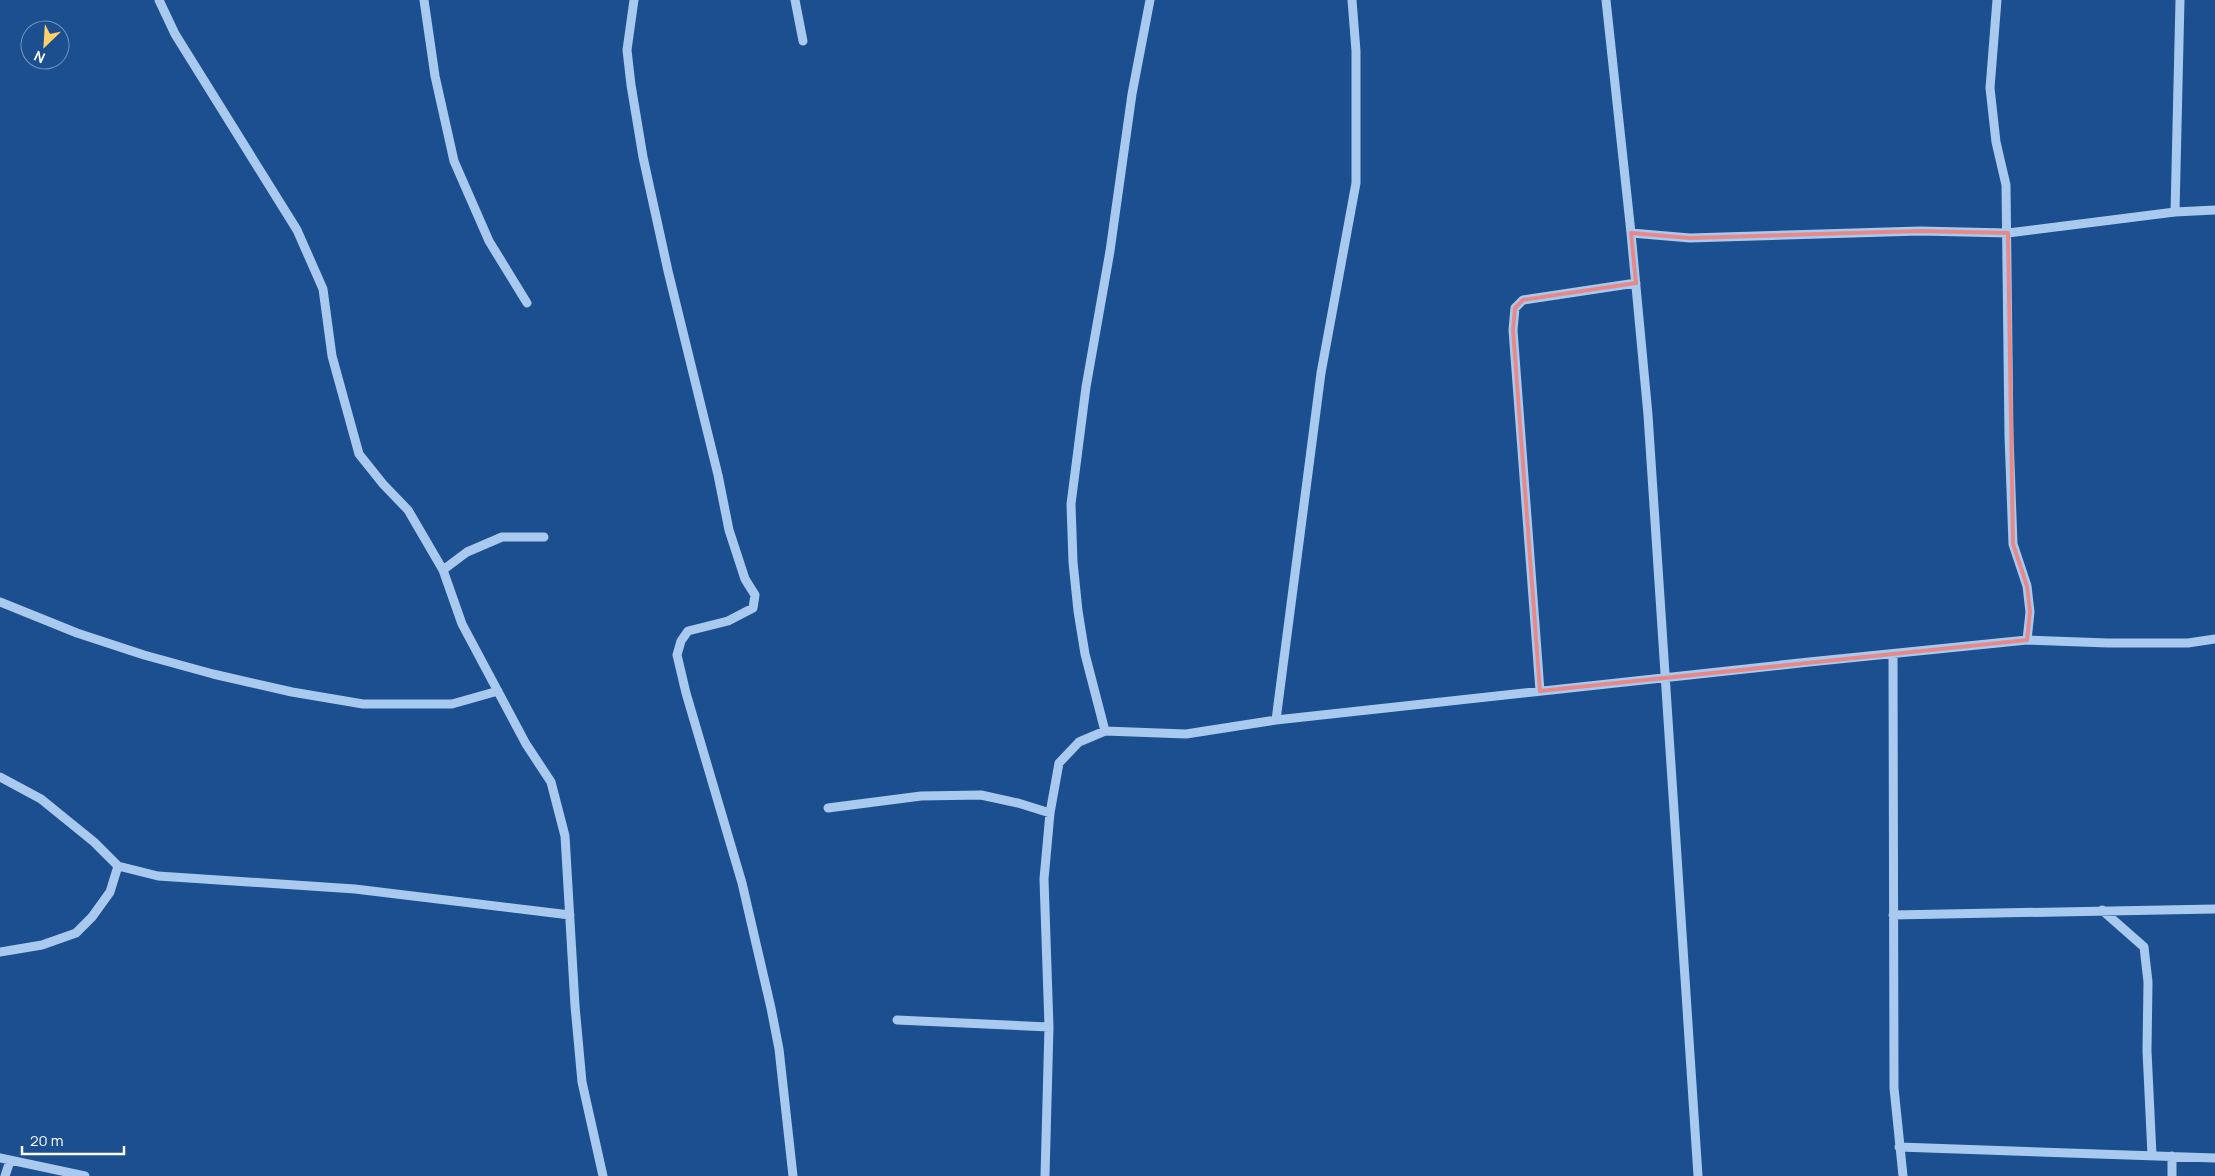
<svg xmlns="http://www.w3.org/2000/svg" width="2215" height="1176" font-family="Manrope,sans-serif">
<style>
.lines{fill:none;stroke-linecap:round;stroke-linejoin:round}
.minor{stroke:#a9c9ee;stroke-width:9}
.marked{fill:none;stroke:#e88989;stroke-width:4;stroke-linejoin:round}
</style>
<rect width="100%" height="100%" fill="#1b4f8f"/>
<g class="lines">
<path class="minor" d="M159,0L175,34L297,230L323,289L332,356L359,454L383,484L408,510L443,570L462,624L526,744L551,782L565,836L575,1006L582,1082L603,1176
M424,0L435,76L454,161L489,241L527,303
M634,0L627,50L631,85L643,157L668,271L718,475L729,530L745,579L755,595L753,608L728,621L688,631L681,641L677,655L686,693L742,883L771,1008L779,1049L793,1176
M795,0L803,41
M1606,0L1631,233L1648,415L1698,1176
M1997,0L1990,88L1996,142L2006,185L2009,436L2013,544L2027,586L2030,612L2027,640
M2175,212L2180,0
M1631,233L1690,238L1920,231L2008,233L2175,212L2215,210
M443,570L467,552L502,537H544
M0,602L77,633L144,655L213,674L292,692L363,704H452L498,691
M1893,655L1894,1088L1903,1176
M1540,691L1513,330L1515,308L1523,300L1636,283
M1276,720L1321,373L1356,183V51L1352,0
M1105,731L1085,654L1078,611L1073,562L1071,504L1086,387L1110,251L1132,94L1150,0
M0,777L41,799L94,842L118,866L158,876L355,889L570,915
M828,808L921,796L981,795L1018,803L1050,813
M2102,910L2144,947L2148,982L2147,1051L2152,1155
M1893,915L2215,909
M0,952L42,945L76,933L92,917L110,892L118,866
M897,1020L1049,1027
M1899,1147L2215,1158
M0,1158L85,1176
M5,1176L10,1161
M1045,1176L1049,1027L1044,879L1050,813L1059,763L1079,742L1105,731L1186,734L1276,720L1809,662L2027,640L2108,643H2188L2215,639
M2172,1176V1156"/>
</g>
<path class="marked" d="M1920,231L2008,233L2013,544L2027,586L2030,612L2027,640L1540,691L1513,330L1515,308L1523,300L1636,283L1631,233L1690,238Z"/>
<g transform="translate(45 45) rotate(205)"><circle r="24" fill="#1b4f8f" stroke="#7695bc"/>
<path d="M0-4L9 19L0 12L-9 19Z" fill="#ffd166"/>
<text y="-8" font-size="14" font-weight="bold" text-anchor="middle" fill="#ffffff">N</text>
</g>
<path d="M22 1146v8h102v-8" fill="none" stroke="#ffffff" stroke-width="2.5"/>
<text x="30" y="1146" font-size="15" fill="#ffffff" stroke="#1b4f8f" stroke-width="4" paint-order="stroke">20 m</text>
</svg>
